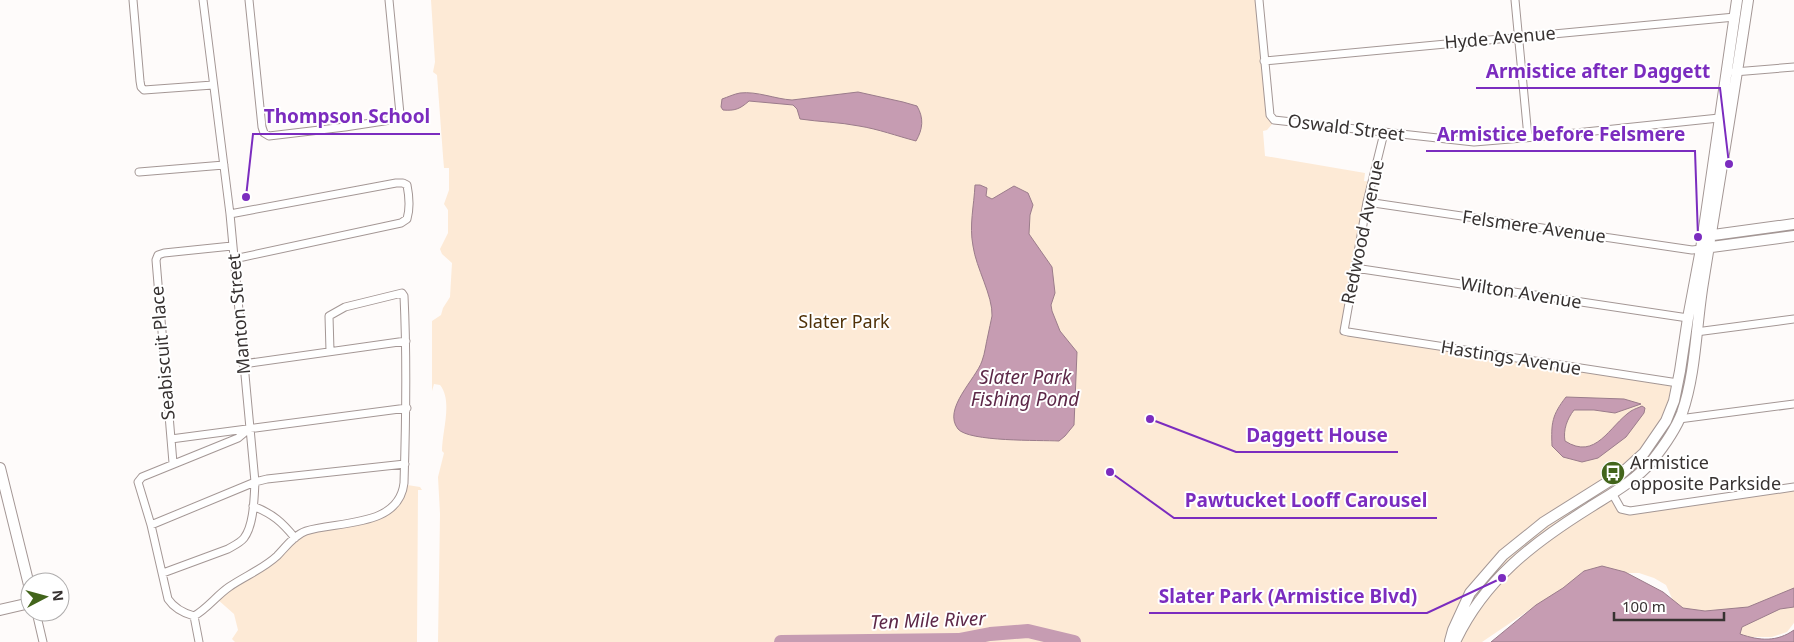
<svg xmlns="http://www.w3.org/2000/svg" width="1794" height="642" font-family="'Noto Sans',sans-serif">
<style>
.green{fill:#fdead6}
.water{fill:#c69cb2;stroke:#9b7c8b}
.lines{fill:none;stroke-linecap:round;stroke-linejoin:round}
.river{stroke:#c69cb2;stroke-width:14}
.street-casing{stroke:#a49795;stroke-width:9}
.secondary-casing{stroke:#a49795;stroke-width:12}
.street{stroke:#fff;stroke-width:7}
.secondary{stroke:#fff;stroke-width:10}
.labels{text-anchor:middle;stroke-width:4;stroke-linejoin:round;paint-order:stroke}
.street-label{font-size:18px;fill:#373231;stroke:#fff}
.park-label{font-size:18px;fill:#503107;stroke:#fff}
.poi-label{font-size:18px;fill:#373231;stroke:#fff;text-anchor:start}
.water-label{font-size:19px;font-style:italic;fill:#5d2848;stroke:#fff}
.leader{fill:none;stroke:#7b2cbf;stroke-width:2}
.callout-dot{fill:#7b2cbf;stroke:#fff;stroke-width:2}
.callout-label{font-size:19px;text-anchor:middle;font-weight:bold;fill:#7b2cbf;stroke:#fff;stroke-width:4;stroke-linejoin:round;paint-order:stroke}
</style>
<rect width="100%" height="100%" fill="#fefbfa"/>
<path class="green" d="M431,0H1257L1274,122L1267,130L1263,131L1265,156L1365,173L1364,181L1372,182L1343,333L1477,356L1674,385L1669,408L1643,447L1626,465L1608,477L1612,494L1625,510L1794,487V623L1787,632L1772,637H1741L1679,614L1666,585L1654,578L1639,573H1623L1605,568L1582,572L1562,592L1538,604L1482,642H438L440,514L438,477L444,453L442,451C442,431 453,401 440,385L434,384L432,391V321L441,315L443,308L450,297L452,263L442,254L440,249L448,233V210L444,204L449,190V168H444L443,156L437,75L433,72L435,62Z
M401,484L420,487L422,490H418L417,642H235L232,639L238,630L234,614L217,599L263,568L295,536L377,517L397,498Z"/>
<path class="water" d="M858,92L903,102L917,106C924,118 923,129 916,141C897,136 878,129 859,126C839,122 820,122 800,119L797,109L793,105L749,101C740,109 735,111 723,110L721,107L722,99C728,97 734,94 740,93C757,91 775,99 792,100Z
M975,185H980L987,188L986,196L992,199L1014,186L1028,193L1033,205L1030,215L1029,234L1052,267L1055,293L1051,305L1052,311L1060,331L1077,352L1074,425L1065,436L1059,441C1040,440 969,442 958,429C942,409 976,379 982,361C985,353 986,343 988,335C989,329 991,322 992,316C993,296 976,268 973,246C969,225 974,206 975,185Z
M1566,397L1624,399L1641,404L1615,413L1594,410H1574C1567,419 1563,430 1565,441C1596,461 1609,426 1631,411C1634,409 1638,408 1642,406L1645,408L1644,413L1626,437L1598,458L1582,462L1563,457L1552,446C1551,423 1552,415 1566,397Z
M1602,566L1625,572L1663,592L1683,608L1705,611L1748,607L1794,588V607L1780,609L1742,627L1740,634C1760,641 1777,642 1794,630V642H1491L1536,605L1563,588L1584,571Z"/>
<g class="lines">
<path class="river" d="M781,642L959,640L990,634L1028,631L1074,642"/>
<g class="street-casing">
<path id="street" d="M133,0L140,81L141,87L144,90L213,85
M249,0L262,127L264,133L269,136L345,127L397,119L400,114L389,0
M1259,0L1270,115L1274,120L1474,142L1547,136L1719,118
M1515,0L1528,137
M1264,61L1735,17
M1734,72L1794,67
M1384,133L1367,202L1344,331L1348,332L1678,383
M139,172L224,165
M1367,202L1692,250L1701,249
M230,214L396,183H403L407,185C409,195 410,209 407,219L401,223L234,259
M232,246L164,253L158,255L156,260L171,439L407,408
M1355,268L1688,318
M1696,332L1794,319
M243,364L406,341
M1679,419L1794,404
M250,428L238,438L142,477L138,482L151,525L168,599C174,608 183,613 194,616C207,609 216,596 229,587C245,576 263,569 277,556C285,548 294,535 306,531C337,521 399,528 404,483C406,420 407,358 404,296L402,293L345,307L329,316L330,351
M171,439L173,463
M1612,493L1621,509L1630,511L1794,487
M253,506C273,514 282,522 295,538
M151,525L255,482L267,479L405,464
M163,573L228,549C233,546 240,543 244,538C254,525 254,498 255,482L230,214L203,0
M36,612L43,642
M194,616L199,642"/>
</g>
<g class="secondary-casing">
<path id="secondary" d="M1706,236L1794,224
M1704,248L1794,236
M0,468L30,589
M0,610L30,603
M1450,641L1453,630L1470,593L1503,555L1544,522L1622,473L1644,453L1666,421L1674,401L1680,371L1688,318L1701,249L1737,0
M1455,642C1484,580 1533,543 1589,508C1611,494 1635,481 1652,461C1664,446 1675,431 1682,413C1696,373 1696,325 1703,283C1718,189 1734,94 1748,0"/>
</g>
<use href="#street" class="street"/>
<use href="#secondary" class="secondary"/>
</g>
<defs>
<g id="bus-disc" transform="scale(1.25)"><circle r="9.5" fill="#42641b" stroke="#fff"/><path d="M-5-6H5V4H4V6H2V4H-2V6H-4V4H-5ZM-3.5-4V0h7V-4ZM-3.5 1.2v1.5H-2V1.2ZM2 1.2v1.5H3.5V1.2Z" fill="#fff"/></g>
</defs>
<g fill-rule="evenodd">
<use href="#bus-disc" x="1613" y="473"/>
</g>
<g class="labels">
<g class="street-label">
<text transform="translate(1500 38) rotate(-5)" y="6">Hyde Avenue</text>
<text transform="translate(1346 128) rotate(7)" y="6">Oswald Street</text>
<text transform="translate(1534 227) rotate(8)" y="6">Felsmere Avenue</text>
<text transform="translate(1363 232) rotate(-78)" y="6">Redwood Avenue</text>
<text transform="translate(1521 293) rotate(9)" y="6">Wilton Avenue</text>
<text transform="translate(239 314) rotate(-95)" y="6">Manton Street</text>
<text transform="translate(163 353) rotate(-95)" y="6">Seabiscuit Place</text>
<text transform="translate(1511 358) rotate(9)" y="6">Hastings Avenue</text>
</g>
<g class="park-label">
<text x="844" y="328">Slater Park</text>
</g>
<g class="poi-label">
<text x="1630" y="469">Armistice<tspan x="1630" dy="21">opposite Parkside</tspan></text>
</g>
<g class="water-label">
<text x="1025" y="384">Slater Park<tspan x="1025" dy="22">Fishing Pond</tspan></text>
<text transform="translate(928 620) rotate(-2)" y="7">Ten Mile River</text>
</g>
</g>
<path class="leader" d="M1729 164L1720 88H1476M246 197L253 134H440M1698 237L1695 151H1426M1150 419L1236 452H1398M1110 472L1174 518H1437M1502 578L1427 613H1149"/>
<g class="callout-dot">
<circle cx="1729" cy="164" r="5"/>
<circle cx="246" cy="197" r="5"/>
<circle cx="1698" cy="237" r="5"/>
<circle cx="1150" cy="419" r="5"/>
<circle cx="1110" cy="472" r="5"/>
<circle cx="1502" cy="578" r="5"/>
</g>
<g class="callout-label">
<text x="1598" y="78">Armistice after Daggett</text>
<text x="347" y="123">Thompson School</text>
<text x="1561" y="141">Armistice before Felsmere</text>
<text x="1317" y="442">Daggett House</text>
<text x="1306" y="507">Pawtucket Looff Carousel</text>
<text x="1288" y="603">Slater Park (Armistice Blvd)</text>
</g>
<g transform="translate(45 597) rotate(84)"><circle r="24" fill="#ffffff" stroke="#afadad"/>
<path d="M0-4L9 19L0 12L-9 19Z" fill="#42641b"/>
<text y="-8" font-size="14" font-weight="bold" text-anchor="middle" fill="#373231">N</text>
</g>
<path d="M1614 612v8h110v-8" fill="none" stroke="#373231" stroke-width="2.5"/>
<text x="1622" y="612" font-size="15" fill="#373231" stroke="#ffffff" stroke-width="4" paint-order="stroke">100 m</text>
</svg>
